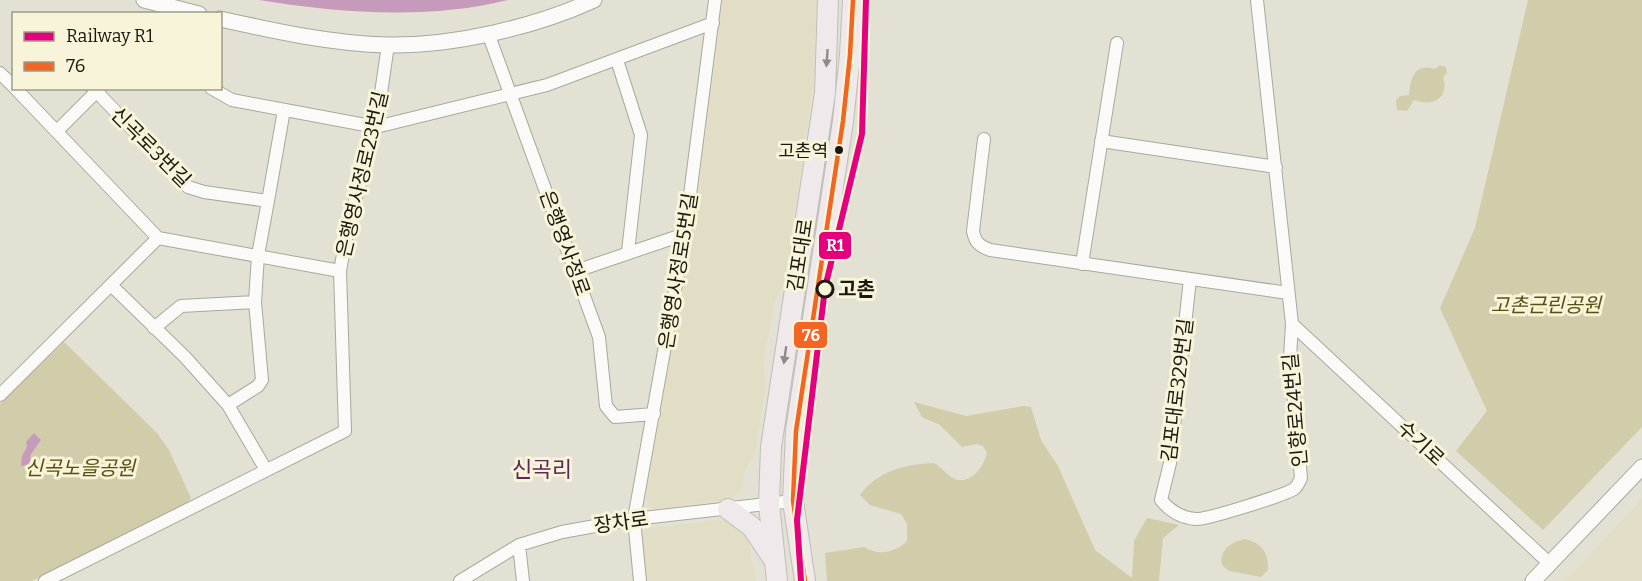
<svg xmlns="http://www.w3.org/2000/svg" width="1642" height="581" font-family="Bitter,'Noto Sans KR',serif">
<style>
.built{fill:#e1dec5}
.green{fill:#d1cca9}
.water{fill:#c69aba}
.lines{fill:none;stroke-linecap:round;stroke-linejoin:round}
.minor-casing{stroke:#a9a89d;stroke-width:14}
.tertiary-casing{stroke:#a9a89d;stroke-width:17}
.primary-casing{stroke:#bebeb6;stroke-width:22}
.minor{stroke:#fbfaf8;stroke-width:12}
.tertiary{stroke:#fbfaf8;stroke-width:15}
.primary{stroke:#f0e9ec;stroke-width:20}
.bus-1-casing{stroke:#f7f4d9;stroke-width:9}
.bus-1{stroke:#f26522;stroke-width:4.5}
.rail-1-casing{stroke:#f7f4d9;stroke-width:10}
.rail-1{stroke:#e5007d;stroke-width:6}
.oneway{fill:#908b89}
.bus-dot{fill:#1a180f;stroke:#f7f4d9;stroke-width:2}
.stop-dot{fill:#f7f4d9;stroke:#1a180f;stroke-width:3}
.labels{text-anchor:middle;stroke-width:6;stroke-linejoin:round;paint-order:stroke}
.bus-label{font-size:18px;fill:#1a180f;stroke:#f7f4d9;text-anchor:end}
.street-label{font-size:20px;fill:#1a180f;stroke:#f7f4d9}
.stop-label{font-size:20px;font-weight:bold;fill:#1a180f;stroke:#f7f4d9;text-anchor:start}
.park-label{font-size:20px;font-style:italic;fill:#584f11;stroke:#f7f4d9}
.quarter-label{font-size:22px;fill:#5f2957;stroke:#f7f4d9}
.line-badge{stroke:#f7f4d9;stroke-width:2}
.badge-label{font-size:16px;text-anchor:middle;font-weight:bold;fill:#fff}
</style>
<rect width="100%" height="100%" fill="#e3e1d3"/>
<path class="built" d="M723,0H817L813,86L784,283L775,300L763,362L766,385L755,454L744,473L742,490L731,499L655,509L648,506L646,495L694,225Z
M1642,499V581H1565Z
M733,518L746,530L756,581H648L642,539L645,529Z"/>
<path class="green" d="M1528,0H1642V427L1543,530L1456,451L1487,411L1440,308L1475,228Z
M1440,65L1446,67L1447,73L1443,77C1450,99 1432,107 1414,100L1407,111L1397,110L1396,100L1400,96L1409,95C1411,79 1413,63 1435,69Z
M64,342L157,433L169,450L191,498L185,505L32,581H0V404Z
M914,402L966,416L1023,406L1031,407L1041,440L1058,466L1095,550L1132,578L1134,541L1147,518L1179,525L1163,538L1159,581H827L825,553L864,547C878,556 895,553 907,541V524L901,514L870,505L860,495C877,471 906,464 934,463C942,467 945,474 953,478C969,487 984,467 987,453L983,446L977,444L962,447L940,425L922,417Z
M1245,539C1262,543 1269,553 1268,570L1261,577L1229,571L1222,565C1219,550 1231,542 1245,539Z"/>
<path class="water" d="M259,0H508C428,20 339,13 259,0Z
M34,433L41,440L31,454L29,465L21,466L22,456L27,447L26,442Z"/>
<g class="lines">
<g class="minor-casing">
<path id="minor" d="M488,33L599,337L606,406L615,417L654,414
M617,60L641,135L628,252
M0,73L14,87
M15,88L158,238L340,271
M93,88L188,187L204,192L268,201L258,255L255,302L262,380L258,386L228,405
M211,88L232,100L376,127L547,85L713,23
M57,131L100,88
M984,139L973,231C975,243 980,246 990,250L1288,293
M1101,141L1276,167
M268,201L284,110
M1082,264L1117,43
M576,271L685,234
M1190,279L1170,463L1161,500C1170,511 1182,518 1196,519C1206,520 1285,495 1294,489C1298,486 1299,482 1301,478L1290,358L1292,324L1257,0
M112,286L185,357L228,405L266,470
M1292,324L1549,563
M154,328L181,306L255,302
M0,395L158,238
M519,545L523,581
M45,581L345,431L340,271L349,222L376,127L388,45
M460,581L519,545L562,532L634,519L793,501
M640,581L634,519L685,234L715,0"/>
</g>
<g class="tertiary-casing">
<path id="tertiary" d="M144,0L199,14
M220,19C274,31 333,44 388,45C454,46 535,27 594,0
M1533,581L1642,467"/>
</g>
<g class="primary-casing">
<path id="primary" d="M728,509L752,527L772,557
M777,581L769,504L771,447L825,93L828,0
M805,581L793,501L796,431L843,121L850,55L853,0"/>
</g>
<use href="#minor" class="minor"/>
<use href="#tertiary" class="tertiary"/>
<use href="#primary" class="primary"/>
<g class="bus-1-casing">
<path id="bus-1" d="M805,581L793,501L796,431L843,121L850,55L853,0"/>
</g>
<use href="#bus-1" class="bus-1"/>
<g class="rail-1-casing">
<path id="rail-1" d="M801,581L797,520L825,288L862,134L866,0"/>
</g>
<use href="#rail-1" class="rail-1"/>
</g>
<defs><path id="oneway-solid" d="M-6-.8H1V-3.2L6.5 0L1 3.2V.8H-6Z" transform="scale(1.5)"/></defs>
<g class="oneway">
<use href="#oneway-solid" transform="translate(827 58) rotate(94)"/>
<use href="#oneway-solid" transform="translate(785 355) rotate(98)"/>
</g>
<circle class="bus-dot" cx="839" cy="150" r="5"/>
<circle class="stop-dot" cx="825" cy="289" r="8"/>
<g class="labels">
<g class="bus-label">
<text x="828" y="157">고촌역</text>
</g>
<g class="street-label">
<text transform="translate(151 147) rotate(45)" y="7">신곡로3번길</text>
<text transform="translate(362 174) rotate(-77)" y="7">은행영사정로23번길</text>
<text transform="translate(565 243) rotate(70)" y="7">은행영사정로</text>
<text transform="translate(800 255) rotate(-81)" y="7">김포대로</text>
<text transform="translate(678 271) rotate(-81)" y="7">은행영사정로5번길</text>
<text transform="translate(1177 390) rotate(-83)" y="7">김포대로329번길</text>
<text transform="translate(1295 410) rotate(-95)" y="7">인향로24번길</text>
<text transform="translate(1421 443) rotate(43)" y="7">수기로</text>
<text transform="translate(621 522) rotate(-8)" y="7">장차로</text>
</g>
<g class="stop-label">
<text x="838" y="296">고촌</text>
</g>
<g class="park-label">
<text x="1546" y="312">고촌근린공원</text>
<text x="80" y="475">신곡노을공원</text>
</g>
<g class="quarter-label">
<text x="542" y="477">신곡리</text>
</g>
</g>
<g class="line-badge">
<rect x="818" y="231" width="34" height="29" rx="6" fill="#e5007d"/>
<rect x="793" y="321" width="35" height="28" rx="6" fill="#f26522"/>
</g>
<g class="badge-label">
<text x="835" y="251">R1</text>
<text x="811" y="341">76</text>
</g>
<rect x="12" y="12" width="210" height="78" fill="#f7f4d9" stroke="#9f9c88" stroke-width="1.5"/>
<rect x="24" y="32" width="30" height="9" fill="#e5007d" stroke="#9f9c88" stroke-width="1.5"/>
<text x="66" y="42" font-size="18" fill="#1a180f">Railway R1</text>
<rect x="24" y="62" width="30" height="9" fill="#f26522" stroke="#9f9c88" stroke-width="1.5"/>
<text x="66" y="72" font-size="18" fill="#1a180f">76</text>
</svg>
